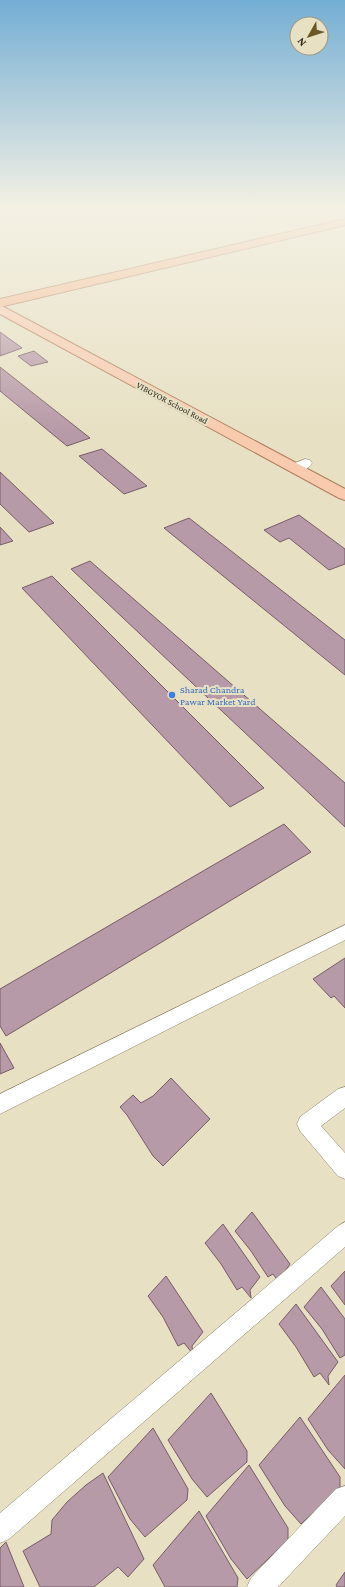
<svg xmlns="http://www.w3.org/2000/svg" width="345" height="1587" font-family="'Crimson Pro',serif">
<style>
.building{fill:#b79aa7;stroke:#775c68}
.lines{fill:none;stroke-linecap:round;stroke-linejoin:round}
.minor-casing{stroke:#898368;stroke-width:1}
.secondary-casing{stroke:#898368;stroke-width:1}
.primary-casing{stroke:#af7d5b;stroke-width:2}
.trunk-casing{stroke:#af7d5b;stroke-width:2}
.minor{fill:#fff;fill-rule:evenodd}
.secondary{fill:#fff;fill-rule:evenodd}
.primary{fill:#f8cbaf;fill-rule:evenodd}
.trunk{fill:#f6ba94;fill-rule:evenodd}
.shop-dot{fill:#3f7fe0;stroke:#e7e0c3;stroke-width:1.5}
.labels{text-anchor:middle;stroke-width:4;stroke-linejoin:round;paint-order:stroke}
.far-street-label{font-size:9px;fill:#2f2c21;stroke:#e7e0c3}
.shop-label{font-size:10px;fill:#366cbe;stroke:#e7e0c3;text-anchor:start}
</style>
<rect width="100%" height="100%" fill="#e7e0c3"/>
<path class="building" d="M0,332L22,348L0,356Z
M34,351L48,362L31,366L18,356Z
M0,367L90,438L67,446L0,391Z
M102,449L147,486L124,494L79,456Z
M0,472L54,523L29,532L0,504Z
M299,515L345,549V564L329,570L289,538L280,542L264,530Z
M189,518L345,640V675L164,528Z
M0,527L13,541L0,545Z
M90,561L345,783V827L71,569Z
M52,576L264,788L230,807L22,588Z
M284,824L311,852L6,1036L0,1026V989Z
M345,958V1008L334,996L331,998L313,979Z
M0,1043L14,1068L0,1074Z
M171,1078L210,1119L163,1166L153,1156L127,1115L120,1107L133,1095L141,1103L153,1096Z
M252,1212L290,1264L281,1277V1285L273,1274L268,1277L251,1251L235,1231Z
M223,1224L260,1277L250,1290L251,1298L242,1287L237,1290L221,1264L205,1243Z
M345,1271V1305L331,1286Z
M166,1276L203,1332L192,1346L193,1354L184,1343L178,1346L163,1317L148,1296Z
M321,1287L345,1319V1355L340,1358L322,1329L304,1307Z
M296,1304L338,1362L328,1376L329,1385L320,1373L314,1377L296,1347L279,1324Z
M345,1375V1469L328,1450L308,1419Z
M211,1393L247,1451V1462L207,1497L192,1479L168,1440Z
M300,1417L340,1477V1488L301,1524L285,1506L259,1465Z
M153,1428L188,1489L187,1500L145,1537L130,1519L108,1477Z
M249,1465L288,1528V1540L247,1579L231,1559L206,1516Z
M103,1473L144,1559L128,1577L118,1567L94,1587H40L23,1551L51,1534L52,1520L67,1502L86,1485Z
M199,1511L238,1578L237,1587H165L153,1565Z
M6,1542L24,1587H0V1548Z
M345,1572V1587H337L336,1585Z"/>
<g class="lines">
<g class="minor-casing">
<path id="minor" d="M345,925V940L0,1114V1094Z
M345,1087V1108L321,1126L345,1153V1179L338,1176L300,1131L297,1124L300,1117L338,1089Z
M345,1222V1247L9,1539L0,1543V1513L338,1226Z
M345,1486V1516L278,1587H247L251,1578L336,1489Z"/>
</g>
<g class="secondary-casing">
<path id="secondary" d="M305,459L310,460L312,463C308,470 298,473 290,471L288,468L290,465Z"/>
</g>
<g class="primary-casing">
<path id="primary" d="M0,305L345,489V500L339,498L0,314Z"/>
</g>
<g class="trunk-casing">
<path id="trunk" d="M345,219V225L0,307V299Z"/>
</g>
<use href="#minor" class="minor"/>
<use href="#secondary" class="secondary"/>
<use href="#primary" class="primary"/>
<use href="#trunk" class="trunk"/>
</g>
<linearGradient id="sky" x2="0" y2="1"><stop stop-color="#74aed4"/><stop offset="0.48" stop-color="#f4f1e4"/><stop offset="1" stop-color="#f4f1e4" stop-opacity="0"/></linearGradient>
<rect width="345" height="432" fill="url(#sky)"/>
<circle class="shop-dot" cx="172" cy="695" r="4"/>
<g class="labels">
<g class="far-street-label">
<text transform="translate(172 403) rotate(28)" y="3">VIBGYOR School Road</text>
</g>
<g class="shop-label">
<text x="180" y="693">Sharad Chandra<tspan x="180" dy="12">Pawar Market Yard</tspan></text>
</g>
</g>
<g transform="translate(309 36) rotate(231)"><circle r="19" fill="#e7e0c3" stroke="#9d9882"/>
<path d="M0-3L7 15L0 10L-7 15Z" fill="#6a5725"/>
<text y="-6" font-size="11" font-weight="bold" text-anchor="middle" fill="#2f2c21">N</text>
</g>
</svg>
